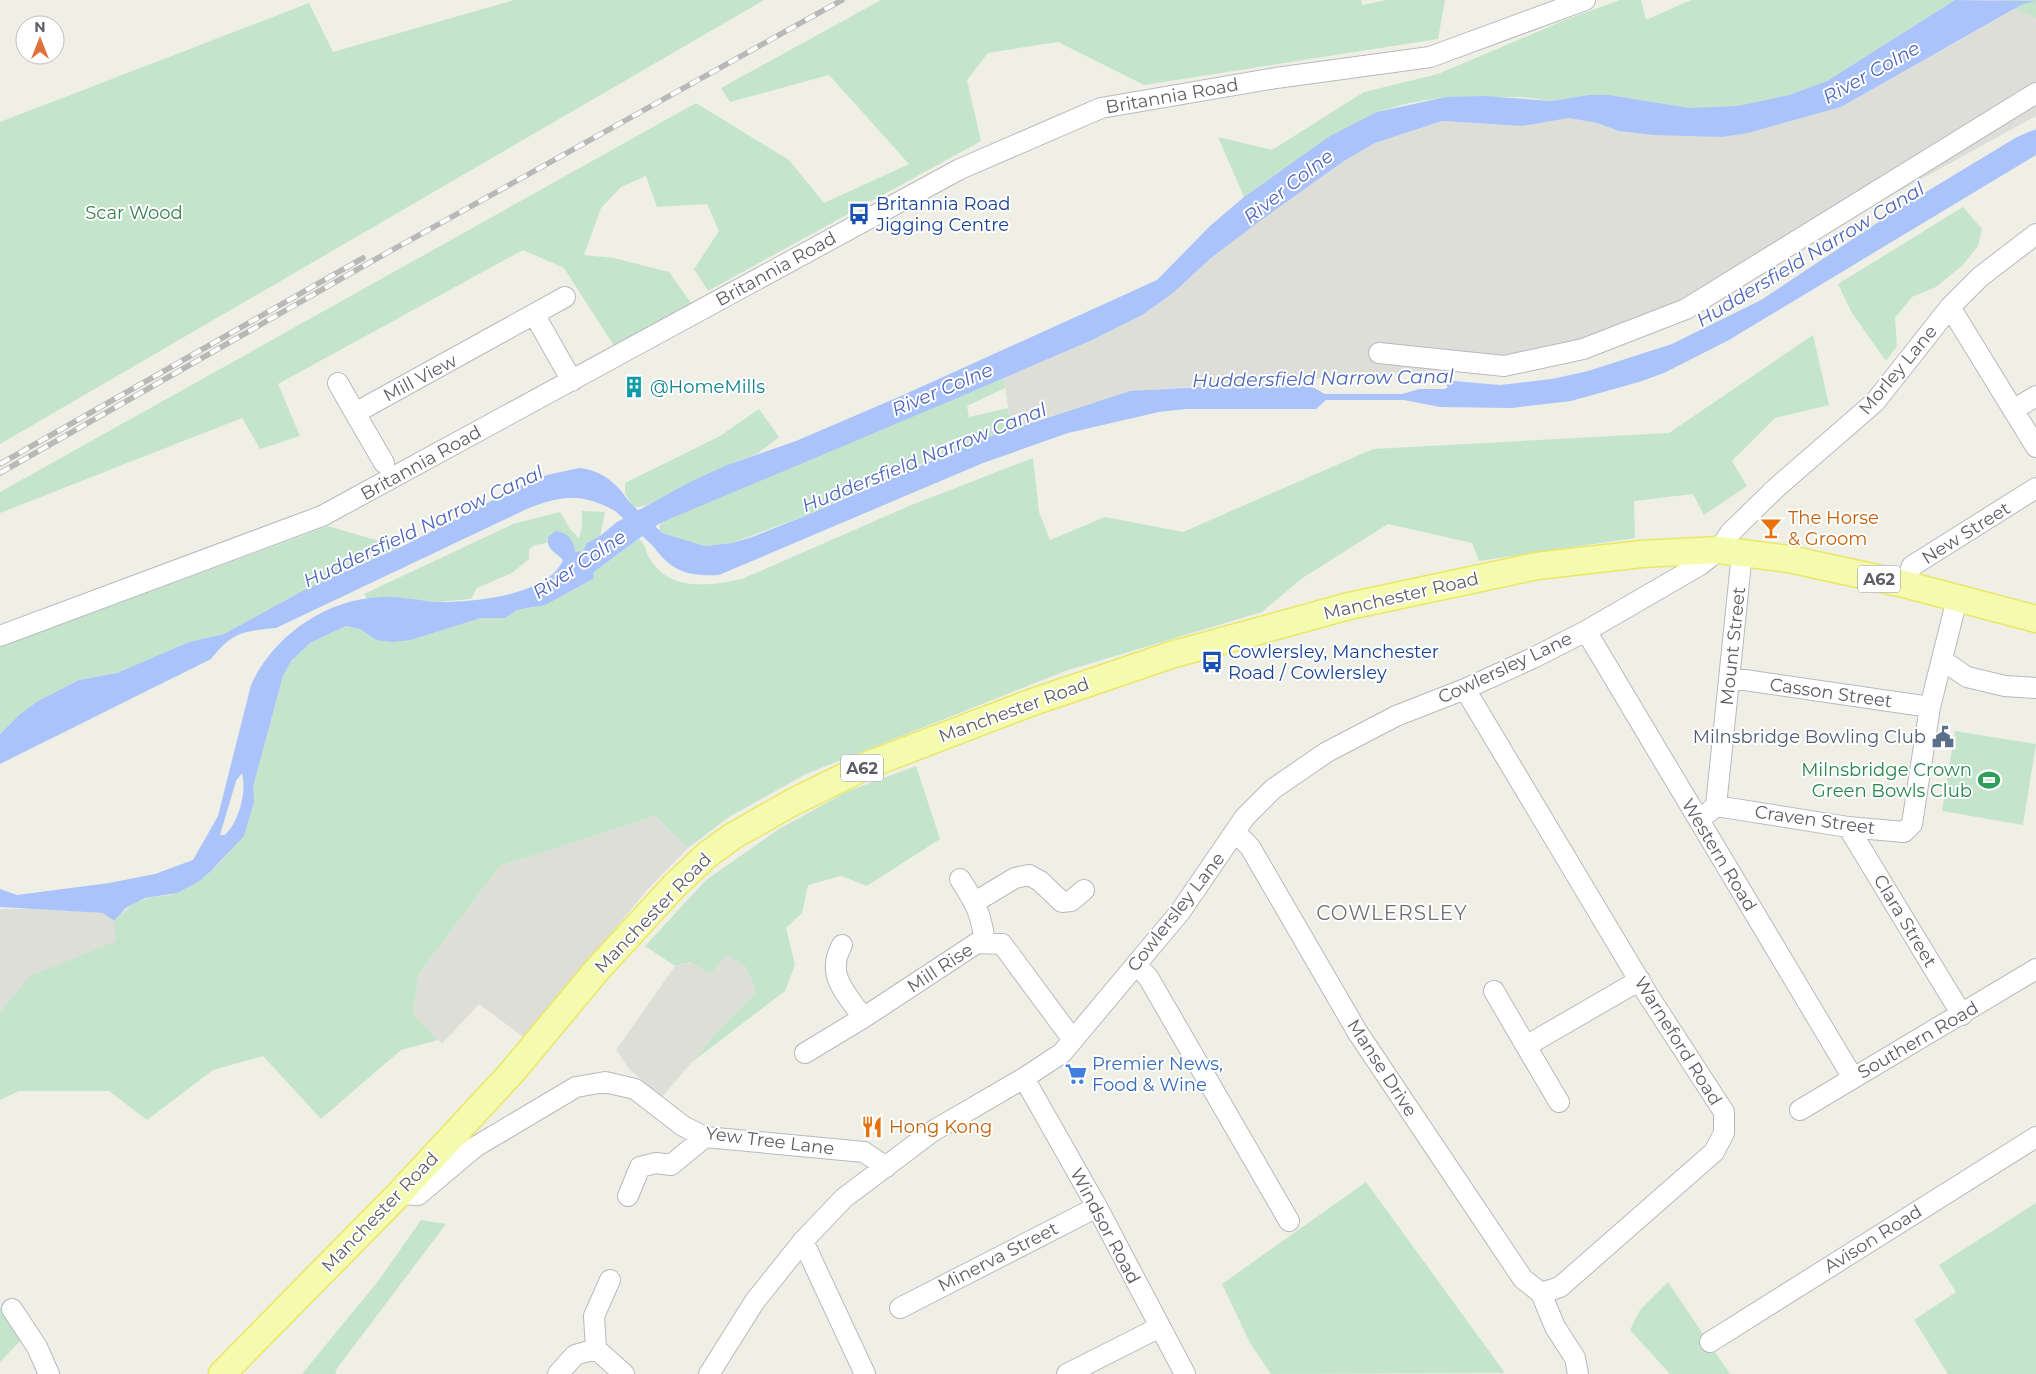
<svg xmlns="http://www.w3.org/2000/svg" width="2036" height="1374" font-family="Montserrat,sans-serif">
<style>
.industrial{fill:#deded8}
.green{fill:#c4e5cc}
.water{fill:#aac3fb;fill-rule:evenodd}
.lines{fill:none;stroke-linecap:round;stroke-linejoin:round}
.canal{stroke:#aac3fb;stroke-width:16}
.minor-casing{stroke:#b8b9bf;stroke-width:22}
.major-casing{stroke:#ebe763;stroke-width:29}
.minor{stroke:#fff;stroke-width:20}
.major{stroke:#f4fbaf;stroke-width:26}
.rail-casing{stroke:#b8b8b9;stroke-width:5.5}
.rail{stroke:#fff;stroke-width:4;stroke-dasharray:11;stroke-linecap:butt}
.labels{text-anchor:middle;stroke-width:4;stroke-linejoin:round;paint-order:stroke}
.shield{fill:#fff;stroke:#8e8f93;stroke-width:1}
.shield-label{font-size:16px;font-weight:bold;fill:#5d5f65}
.street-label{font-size:18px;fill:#5d5f65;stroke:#fff}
.transit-label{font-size:18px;fill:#164399;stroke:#fff;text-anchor:start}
.park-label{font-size:18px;fill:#39814f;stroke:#fff}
.culture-label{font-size:18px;fill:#0d838f;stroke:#fff;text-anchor:start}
.food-label{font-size:18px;fill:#c56008;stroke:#fff;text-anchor:start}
.service-label{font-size:18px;fill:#4e5e75;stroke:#fff;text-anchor:end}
.leisure-label{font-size:18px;fill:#27864d;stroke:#fff;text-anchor:end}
.shop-label{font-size:18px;fill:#366cbe;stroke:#fff;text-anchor:start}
.water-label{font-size:19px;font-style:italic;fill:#4d67be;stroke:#fff}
.quarter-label{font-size:20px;letter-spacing:1px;fill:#6e7177;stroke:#fff}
</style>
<rect width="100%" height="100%" fill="#efefe6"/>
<path class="industrial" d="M2017,8L2036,18V116L1692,305L1504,366L1130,391L1011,429L1004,378L1090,341L1142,315L1173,293L1211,258L1260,221L1344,161L1375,143L1442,121L1522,126L1569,118L1597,123L1619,131L1722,137L1748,133L1841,107Z
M655,816L688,848L647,890L525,1038L479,1004L442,1044L413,1013L419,974L500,866Z
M0,909H38L103,913L114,921L117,941L31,976L0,1012Z
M727,955L746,967L756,993L721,1028L662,1097L630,1070L616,1050L675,966Z"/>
<path class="green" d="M514,0H764L0,444V122L309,3L333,52Z
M881,0H1361L1362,5L1386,0H1445L1438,39L1144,85L1058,42L988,53L967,80L981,141L708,291L694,269L719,231L707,204L657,207L646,176L621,187L601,208L584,255L614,258L669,272L691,303L614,346L564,268L523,250L278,384L300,436L260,449L242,418L0,513V492L696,103L789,160L824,203L909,164L829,75L730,102L721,88Z
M1620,0H1641L1646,20L1691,0H1955L1827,81L1789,95L1737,106L1711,108H1690L1609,95H1588L1551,101L1522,97H1446L1409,103L1377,112L1279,172L1244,197L1218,137L1272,150L1364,92L1438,74L1565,20Z
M1997,0H2036V18Z
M1963,207L1982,229L1978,246L1963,265L1936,287L1912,297L1895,318L1897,346L1886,361L1852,313L1838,284Z
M1813,335L1829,405L1775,418L1732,461L1747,486L1704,515L1693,494L1634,501L1635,538L1479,561L1472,543L1388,524L1301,579L1262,612L1065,671L806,774L729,817L688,848L655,816L500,866L419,974L413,1013L438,1040L401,1050L321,1119L263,1056L213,1070L147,1120L109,1091H19L0,1100V1012L30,976L116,941L114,921C123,912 132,903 145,899C155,895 168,897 178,892C217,876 255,830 253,787L283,676L291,661L310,643L346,626L360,629L376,640H411L481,618H505L517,610L532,608L562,596L592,579L594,572L639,539C646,545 645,551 650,559C670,592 710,586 742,579L909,506L1033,458L1039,512L1050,540L1105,517L1183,532L1373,449L1669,433Z
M1004,378L1005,388L967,406L969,417L1008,408L1011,429L947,452L810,514L732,543L705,546L659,532L660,523L674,516Z
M759,409L779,437L757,454L727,465L647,505L633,508L625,493V483L720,436Z
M582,511L605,512L600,536L587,543L583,551L575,552L548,537L547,543L535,545L529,549V559L512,573L477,588L471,599L436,602L380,597L367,599L364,594L513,524L560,512L570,529L579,538L582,526Z
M328,526L400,547L308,588L224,634L189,642L117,673L79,680L38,701L20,714L0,734V647Z
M1955,731L2036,744L2023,825L1942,811Z
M916,766L940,839L867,886L841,876L808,885L802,913L786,928L795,965L785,991L692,1062L721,1028L756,993L746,967L727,955L710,974L691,962L675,966L645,946L706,880L779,829L848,791Z
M1366,1182L1505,1373L1271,1374L1250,1343L1222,1284Z
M2036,1203V1374H1948L1914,1320L1956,1292L1939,1265Z
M421,1220L446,1224L335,1371L337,1374H302L379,1280Z
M1668,1282L1730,1374H1670L1630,1330L1640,1310Z
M0,1307L22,1339L0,1362Z"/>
<path class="water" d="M1955,0L2036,1L2023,4L1841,107L1748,133L1722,137L1654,135L1619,131L1597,123L1569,118L1522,126L1442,121L1375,143L1344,161L1260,221L1211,258L1173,293L1142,315L1090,341L955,399L660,523L594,572L593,579L545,605L517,610L505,618H481L411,640L392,642L376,640L360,629L346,626L310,643L291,661L283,676L253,787L254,802L244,836L211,871L198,882L177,893L145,898L126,908L114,921L103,913L0,907V889L17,895L109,883L155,874L193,860L218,816L251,685C273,636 326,599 381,597C400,596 419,601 438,602C472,602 548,596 563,560C556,552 546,550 548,537L556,531C568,533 574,540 575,552L583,551L587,543L600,536L617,522L690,482L727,465L796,441L901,396L1157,280L1210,226L1244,197L1330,136L1377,112L1446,97L1485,96L1551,101L1588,95H1609L1690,108L1737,106L1789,95L1827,81ZM242,773C247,792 239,821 225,835H220L236,781Z
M2036,129V155L1729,340L1664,373L1639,382L1571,401L1512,408L1440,407L1404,400H1326L1316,409H1186L1159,412L1068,433L983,463L719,575C684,577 668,569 649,540L653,534L659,532L705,546L732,543L752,537L810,514L979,440L1130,391L1254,384L1304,386L1314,388L1325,394H1402L1419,389H1445L1448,387L1442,380L1500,385L1552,379L1588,371L1672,344L1761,300L1901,207L2017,137Z
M579,468C604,470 621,487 633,508L631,513L623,515C584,494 570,493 529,508L276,628C243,631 232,632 211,659L0,764V734L20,714L38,701L79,680L117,673L189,642L224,634L308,588L401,547L528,482L547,475Z"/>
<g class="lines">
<path class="canal" d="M614,499L669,550"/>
<g class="minor-casing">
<path id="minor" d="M1950,307L2036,447
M534,314L572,381
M1379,353L1504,366L1583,349L1686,309L2036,93
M338,383L355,413
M2013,410L2036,396
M384,463L355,413L565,297
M1904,584L1912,566L2036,488
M1586,631L1853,1078
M0,636L322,516L960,169L1101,108L1276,78L1430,57L1585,0
M1942,660L1967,677L2005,686L2036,688
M1731,678L1930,707
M1465,689L1648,995L1724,1112V1133L1714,1152L1560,1287L1541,1293L1555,1327L1575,1358L1578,1374
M1716,806L1848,827L1904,832L1912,824L1930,707L1957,599
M1705,815L1716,806L1742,553
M1848,827L1962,1015
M1236,833L1250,847L1358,1033L1523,1279L1541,1293
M960,879C976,904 981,913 985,943
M975,902L1015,878L1029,875L1040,881L1062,902L1071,901L1084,890
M842,945C825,976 846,992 863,1018
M1136,965L1148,977L1289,1221
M1494,991L1526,1046L1640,980
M1526,1046L1559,1102
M805,1053L863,1018L977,943L1002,944L1073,1040
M1024,1078L1097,1207L1185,1374
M1800,1110L2036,969
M399,1194L418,1195L475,1147L576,1087L605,1082L635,1089L683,1126L705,1137L864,1152L886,1167
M628,1196L640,1167L656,1163L671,1165L705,1137
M803,1241L865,1374
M900,1308L1097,1207
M12,1309L37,1347L49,1374
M1710,1342L2036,1137
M596,1349L594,1316L610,1280
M558,1374L575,1355L596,1349L624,1374
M709,1374L755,1301L803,1241L844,1198L933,1131L1024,1078L1062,1053L1180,912L1245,817L1273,789L1327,752L1396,716L1465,689L1533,658L1586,631L1700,565L1719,550L1730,533L1776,488L1875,402L1950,307L1980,277L2036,234
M1067,1374L1160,1327"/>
</g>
<g class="major-casing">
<path id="major" d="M222,1374L399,1194L513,1071L597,970L675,885L707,855L733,836L793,802L868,765L1030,703L1171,655L1349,606L1537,566L1641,554L1719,550L1789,559L1904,584L2036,619"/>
</g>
<use href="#minor" class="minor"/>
<use href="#major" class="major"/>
<g class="rail-casing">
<path id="rail" d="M0,464L363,258
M0,473L367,264L842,0"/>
</g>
<use href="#rail" class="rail"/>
</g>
<defs>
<g id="bus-bare" transform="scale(1.725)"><path d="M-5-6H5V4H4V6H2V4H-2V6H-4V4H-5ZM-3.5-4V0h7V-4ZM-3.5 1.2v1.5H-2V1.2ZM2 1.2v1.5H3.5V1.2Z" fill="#1a4fb4" stroke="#fff" stroke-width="2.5" paint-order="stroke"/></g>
<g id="building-bare" transform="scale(1.725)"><path d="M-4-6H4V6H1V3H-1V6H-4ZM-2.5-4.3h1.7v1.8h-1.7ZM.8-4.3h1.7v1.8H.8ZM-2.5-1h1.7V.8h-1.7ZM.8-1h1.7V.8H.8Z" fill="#0f9aa8" stroke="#fff" stroke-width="2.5" paint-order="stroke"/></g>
<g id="bar-bare" transform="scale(1.725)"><path d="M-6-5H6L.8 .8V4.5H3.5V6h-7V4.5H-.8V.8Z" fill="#e8710a" stroke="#fff" stroke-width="2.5" paint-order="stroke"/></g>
<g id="civic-bare" transform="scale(1.725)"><path d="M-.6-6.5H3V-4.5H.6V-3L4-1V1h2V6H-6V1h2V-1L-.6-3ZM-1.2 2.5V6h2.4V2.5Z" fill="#5c6f8a" stroke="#fff" stroke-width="2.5" paint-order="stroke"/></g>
<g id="stadium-bare" transform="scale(1.725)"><path d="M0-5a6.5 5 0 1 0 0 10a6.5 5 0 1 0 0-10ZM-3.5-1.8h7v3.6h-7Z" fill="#2e9e5b" stroke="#fff" stroke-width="2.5" paint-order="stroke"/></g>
<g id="supermarket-bare" transform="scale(1.725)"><path d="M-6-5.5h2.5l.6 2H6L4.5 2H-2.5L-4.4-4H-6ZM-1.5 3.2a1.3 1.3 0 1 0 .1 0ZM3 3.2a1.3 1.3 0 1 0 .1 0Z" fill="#3f7fe0" stroke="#fff" stroke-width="2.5" paint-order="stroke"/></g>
<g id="restaurant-bare" transform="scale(1.725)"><path d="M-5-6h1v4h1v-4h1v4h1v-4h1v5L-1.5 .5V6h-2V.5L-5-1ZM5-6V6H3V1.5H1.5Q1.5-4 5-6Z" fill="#e8710a" stroke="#fff" stroke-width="2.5" paint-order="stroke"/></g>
</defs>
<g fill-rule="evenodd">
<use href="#bus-bare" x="859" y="214"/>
<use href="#building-bare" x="634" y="387"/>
<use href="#bar-bare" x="1771" y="528"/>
<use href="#bus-bare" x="1212" y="662"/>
<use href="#civic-bare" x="1943" y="737"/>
<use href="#stadium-bare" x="1989" y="780"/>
<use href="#supermarket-bare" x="1076" y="1074"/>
<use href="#restaurant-bare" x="872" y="1127"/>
</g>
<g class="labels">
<g class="shield">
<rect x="1858" y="565.5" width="42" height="27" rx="4"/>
<rect x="841" y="754.5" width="42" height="27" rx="4"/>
</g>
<g class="shield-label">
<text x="1879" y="585">A62</text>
<text x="862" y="774">A62</text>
</g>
<g class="street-label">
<text transform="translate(1172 96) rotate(-10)" y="6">Britannia Road</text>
<text transform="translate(776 269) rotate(-29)" y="6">Britannia Road</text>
<text transform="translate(1898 370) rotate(-50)" y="6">Morley Lane</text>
<text transform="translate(420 378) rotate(-28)" y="6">Mill View</text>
<text transform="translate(421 463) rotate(-29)" y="6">Britannia Road</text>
<text transform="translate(1966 533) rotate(-32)" y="6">New Street</text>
<text transform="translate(1401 596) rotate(-13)" y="6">Manchester Road</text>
<text transform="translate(1733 646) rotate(-84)" y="6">Mount Street</text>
<text transform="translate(1505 668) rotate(-25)" y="6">Cowlersley Lane</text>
<text transform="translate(1831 693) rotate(8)" y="6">Casson Street</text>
<text transform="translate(1014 710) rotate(-20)" y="6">Manchester Road</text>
<text transform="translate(1815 820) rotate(8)" y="6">Craven Street</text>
<text transform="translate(1719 855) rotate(59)" y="6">Western Road</text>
<text transform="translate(1176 912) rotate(-52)" y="6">Cowlersley Lane</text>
<text transform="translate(653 913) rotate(-46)" y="6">Manchester Road</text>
<text transform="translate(1905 921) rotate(59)" y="6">Clara Street</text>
<text transform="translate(940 968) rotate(-33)" y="6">Mill Rise</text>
<text transform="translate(1918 1040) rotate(-30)" y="6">Southern Road</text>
<text transform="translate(1678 1041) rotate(58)" y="6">Warneford Road</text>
<text transform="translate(1382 1068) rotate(57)" y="6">Manse Drive</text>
<text transform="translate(770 1141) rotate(7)" y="6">Yew Tree Lane</text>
<text transform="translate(380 1212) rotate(-46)" y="6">Manchester Road</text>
<text transform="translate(1105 1226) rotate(62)" y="6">Windsor Road</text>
<text transform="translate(1873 1239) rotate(-32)" y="6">Avison Road</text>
<text transform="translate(998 1257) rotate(-27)" y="6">Minerva Street</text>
</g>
<g class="transit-label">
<text x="876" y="210">Britannia Road<tspan x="876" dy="21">Jigging Centre</tspan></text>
<text x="1228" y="658">Cowlersley, Manchester<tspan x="1228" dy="21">Road / Cowlersley</tspan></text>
</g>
<g class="park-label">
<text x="134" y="219">Scar Wood</text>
</g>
<g class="culture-label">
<text x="650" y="393">@HomeMills</text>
</g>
<g class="food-label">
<text x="1788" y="524">The Horse<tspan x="1788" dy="21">&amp; Groom</tspan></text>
<text x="889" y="1133">Hong Kong</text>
</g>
<g class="service-label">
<text x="1926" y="743">Milnsbridge Bowling Club</text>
</g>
<g class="leisure-label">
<text x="1972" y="776">Milnsbridge Crown<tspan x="1972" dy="21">Green Bowls Club</tspan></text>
</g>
<g class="shop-label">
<text x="1092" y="1070">Premier News,<tspan x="1092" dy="21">Food &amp; Wine</tspan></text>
</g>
<g class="water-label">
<text transform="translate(1871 72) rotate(-29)" y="7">River Colne</text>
<text transform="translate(1288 186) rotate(-38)" y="7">River Colne</text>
<text transform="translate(1810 254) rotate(-31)" y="7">Huddersfield Narrow Canal</text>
<text transform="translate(1323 378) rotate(-1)" y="7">Huddersfield Narrow Canal</text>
<text transform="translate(942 389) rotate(-23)" y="7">River Colne</text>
<text transform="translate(924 457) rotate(-22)" y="7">Huddersfield Narrow Canal</text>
<text transform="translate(423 526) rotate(-25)" y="7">Huddersfield Narrow Canal</text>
<text transform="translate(579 564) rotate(-34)" y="7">River Colne</text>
</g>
<g class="quarter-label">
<text x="1392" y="920">COWLERSLEY</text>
</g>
</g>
<g transform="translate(40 40)"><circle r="24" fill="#ffffff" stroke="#bebfc1"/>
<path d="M0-4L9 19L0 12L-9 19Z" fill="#e1713a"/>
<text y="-8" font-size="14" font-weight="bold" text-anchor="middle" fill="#5d5f65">N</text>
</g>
</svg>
